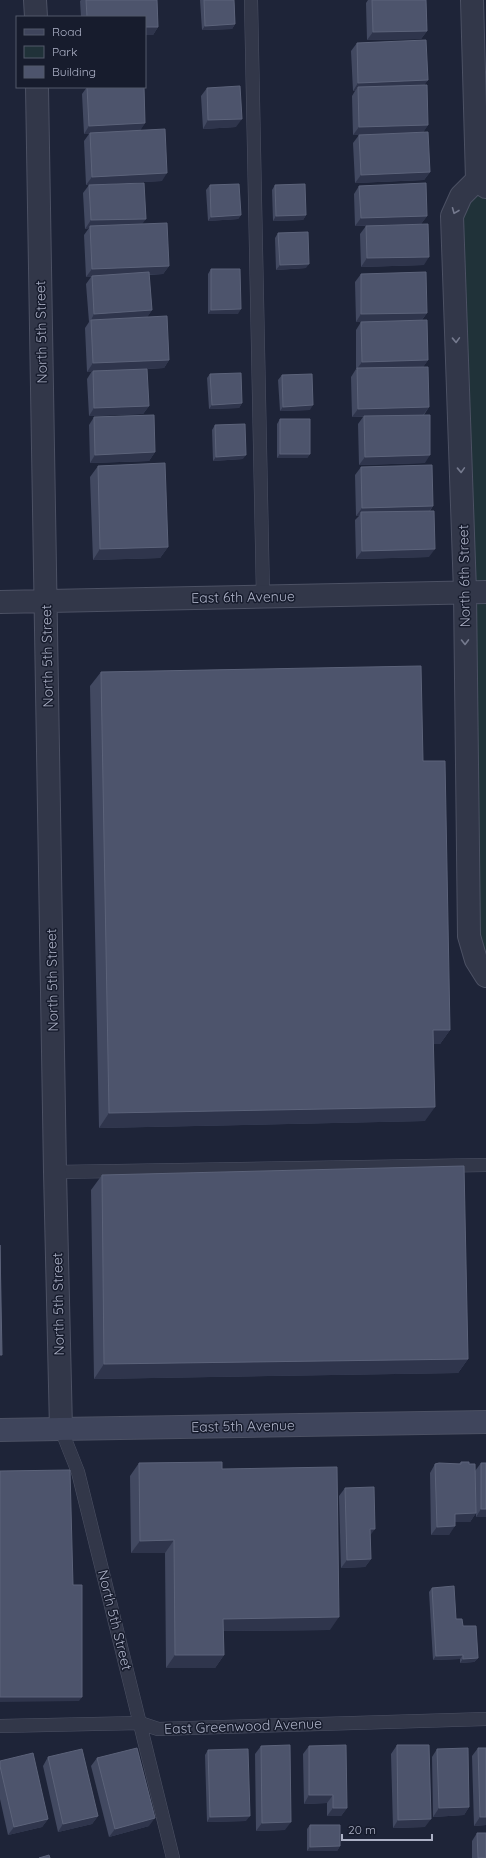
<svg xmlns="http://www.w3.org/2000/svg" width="486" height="1858" font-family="Quicksand,sans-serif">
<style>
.green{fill:#203239}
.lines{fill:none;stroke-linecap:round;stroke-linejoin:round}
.lane-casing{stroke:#4c5164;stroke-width:14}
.street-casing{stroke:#4c5164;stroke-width:24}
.secondary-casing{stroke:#4c5164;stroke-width:24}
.lane{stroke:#323749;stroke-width:13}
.street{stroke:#323749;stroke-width:22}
.secondary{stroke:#3f455c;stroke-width:22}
.wall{fill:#424961}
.shaded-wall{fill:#2f354c}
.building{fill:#4d546c;stroke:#5c637a}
.oneway{stroke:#757a8e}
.labels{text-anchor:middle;stroke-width:3;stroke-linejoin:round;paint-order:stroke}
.street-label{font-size:14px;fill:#acb1c6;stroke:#171c2d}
</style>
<rect width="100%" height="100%" fill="#1e2438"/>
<path class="green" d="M486,187V976L476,960L461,196Z"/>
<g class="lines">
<g class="lane-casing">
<path id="lane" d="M251,0L263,596
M55,1172L486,1165
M61,1429L78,1472L173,1858
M0,1726L140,1723L158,1729L486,1719"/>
</g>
<g class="street-casing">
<path id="street" d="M35,0L36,17
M472,0L477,180L486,187
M37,87L55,1172L61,1429
M477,180L461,196L452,216L465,592L469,936L476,960L486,976
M0,602L486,592"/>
</g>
<g class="secondary-casing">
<path id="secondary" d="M0,1430L486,1422"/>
</g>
<use href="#lane" class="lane"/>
<use href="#street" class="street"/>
<use href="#secondary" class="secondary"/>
</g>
<path class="wall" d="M81,0H86L87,1L86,0H157L158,27L153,35H145V17H81L80,1Z
M200,0H234L235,24L232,29L202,30Z
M368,0H426L427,31L421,39L367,40L366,3Z
M357,43L428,80L424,85L428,125L423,132L430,172L424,180L355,183L353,143L359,135H353L352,96L355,91H353L351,51Z
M87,87H144L145,123L140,130L162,181L102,184L142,224L169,266L163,274L149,275L152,310L147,317L169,360L164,368L133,370L149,406L143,414L89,416L87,379L92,371L87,372L85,328L89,322L86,284L91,277H86L84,235L89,228L85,229L83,193L89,185H86L84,141L89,134H84L82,94Z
M207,88L236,127L203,129L201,96Z
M210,185L241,215L238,219L208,221L206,190Z
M275,185L306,215L303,220L273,221L272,190Z
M359,186L427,216L421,224L384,225L424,265L361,267L360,234L366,226H355L354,194Z
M278,233L306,268L276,270L275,238Z
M211,269L238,314H208V274Z
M361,274L427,313L422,320L428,360L423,367L429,407L424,415L425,463L359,465L358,424L363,417H352L351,377L356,369V330L361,322H356L355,282Z
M210,374L242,403L239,408L209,409L207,378Z
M282,375L310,410L280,411L278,380Z
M94,417L155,452L149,461L90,463L89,425Z
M280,419L310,454L307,458H277V424Z
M215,425L243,459L213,461L212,430Z
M98,466L168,547L160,558L93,560L90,477Z
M361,467L433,506L430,511L429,557L356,559L355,520L359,516H356L355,475Z
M101,672L423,761L450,1030L440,1044H434L425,1121L99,1128L90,686Z
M102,1175L468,1359L458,1373L94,1379L91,1190Z
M461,1462L476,1513L470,1522H455L449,1535H431L430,1473L435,1464H459Z
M139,1463L222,1469L330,1630L223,1631L224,1655L215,1668H166L165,1553H131L130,1476Z
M481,1463L486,1517H476L475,1471Z
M345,1488L370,1535L371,1559L365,1567L341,1568L339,1496Z
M432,1588L456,1619L463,1626L478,1658L474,1662L460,1663V1659L433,1660L429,1592Z
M397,1745L425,1827L393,1828L391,1754Z
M261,1746L285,1830L256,1831L255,1754Z
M309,1746L347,1808L341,1816H327V1803L304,1804L303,1754Z
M478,1748H486V1825L474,1826L472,1756Z
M437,1749L469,1807L464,1815L433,1817L432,1757Z
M208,1750L246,1821L207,1822L205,1755Z
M48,1757L98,1816L92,1824L58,1832L43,1766Z
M97,1758L149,1826L109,1837L91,1766Z
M0,1761L48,1819L42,1827L8,1835L0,1799Z
M310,1825L340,1846L337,1851H307V1829Z
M477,1833L486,1858H472V1841Z"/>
<path class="shaded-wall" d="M235,24L232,29L202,30L205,26Z
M145,27H158L153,35H145Z
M427,31L421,39L367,40L373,32Z
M428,80L422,88L358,87L355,91H353L358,83Z
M242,119L236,127L203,129L208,120Z
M145,123L140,131L90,133L89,134H84L89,126Z
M428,125L423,133L353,135L359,127Z
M430,172L424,180L355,183L361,175Z
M167,173L162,181L86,185L92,177Z
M241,215L238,219L208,221L211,217Z
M306,215L303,220L273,221L276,216Z
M427,216L421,224L355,226L361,218Z
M146,219L140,227L90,226L89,228L85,229L91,220Z
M429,257L424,265L361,267L367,258Z
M309,264L306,268L276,270L280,265Z
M169,266L163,274L92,277V276L91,277H86L92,269Z
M241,309L238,314H208L211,310Z
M152,310L146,319L91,320L94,314Z
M427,313L421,321L356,322L361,314Z
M169,360L164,368L87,372L93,363Z
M428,360L422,369L356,370L362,362Z
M242,403L239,408L209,409L212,405Z
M313,405L310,410L280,411L283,407Z
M149,406L143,414L89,416L94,408Z
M429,407L423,415L352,417L358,409Z
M155,452L149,461L90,463L95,455Z
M280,454H310L307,458H277Z
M246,455L243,459L213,461L216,457Z
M430,455L425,463L359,465L365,457Z
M433,506L427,514L361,512L359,516H356L362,508Z
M168,547L160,558L93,560L100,549Z
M435,549L429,557L356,559L362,551Z
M433,1030H450L440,1044H423Z
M435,1107L425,1121L99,1128L109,1113Z
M468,1359L458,1373L94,1379L104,1364Z
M481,1509H486V1517H476Z
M476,1513L470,1522H449L455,1514Z
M455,1526L449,1535H431L437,1527Z
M370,1529H375L369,1537Z
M174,1540L165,1553H131L140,1541Z
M371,1559L365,1567L341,1568L347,1560Z
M339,1617L330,1630L214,1631L223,1619Z
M175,1655H224L215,1668H166Z
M463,1655L460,1659L433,1660L436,1656Z
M478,1658L474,1662L460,1663L463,1659Z
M0,1697H82L79,1701L0,1702Z
M309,1795H333L327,1803L304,1804Z
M469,1807L464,1815L433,1817L439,1808Z
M333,1808H347L341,1816H327Z
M98,1816L92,1824L58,1832L63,1824Z
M250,1816L246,1821L207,1822L210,1817Z
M480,1817H486V1825L474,1826Z
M155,1818L149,1826L109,1837L115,1829Z
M48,1819L42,1827L8,1835L14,1827Z
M431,1819L425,1827L393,1828L398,1820Z
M291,1822L285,1830L256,1831L262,1823Z
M340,1846L337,1851H307L310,1847Z"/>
<path class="building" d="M86,0H157L158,27H145V17H87Z
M204,0H234L235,24L205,26Z
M372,0H426L427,31L373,32Z
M426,40L428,80L358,83L357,43Z
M427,85L428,125L359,127L358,87Z
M240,86L242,119L208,120L207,88Z
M87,87H144L145,123L89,126Z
M165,129L167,173L92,177L90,133Z
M428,132L430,172L361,175L359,135Z
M144,183L146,219L91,220L89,185Z
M426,183L427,216L361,218L359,186Z
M239,184L241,215L211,217L210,185Z
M305,184L306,215L276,216L275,185Z
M167,223L169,266L92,269L90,226Z
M428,224L429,257L367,258L366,226Z
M308,232L309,264L280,265L278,233Z
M211,269H240L241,309L211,310Z
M149,272L152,310L94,314L92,276Z
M426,272L427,313L361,314V274Z
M167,316L169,360L93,363L91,320Z
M427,320L428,360L362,362L361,322Z
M428,367L429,407L358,409L357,368Z
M147,369L149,406L94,408L93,371Z
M241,373L242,403L212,405L210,374Z
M312,374L313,405L283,407L282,375Z
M154,415L155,452L95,455L94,417Z
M430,415V455L365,457L364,416Z
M280,419H310V454H280Z
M245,424L246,455L216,457L215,425Z
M165,463L168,547L100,549L98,466Z
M432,465L433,506L362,508L361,467Z
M434,511L435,549L362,551L361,512Z
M421,666L423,761H445L450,1030H433L435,1107L109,1113L101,672Z
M464,1166L468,1359L104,1364L102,1175Z
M0,1245L2,1355H0Z
M222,1462V1469L337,1467L339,1617L223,1619L224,1655H175L174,1540L140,1541L139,1463Z
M461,1462H469V1464H475L476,1513L455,1514V1526L437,1527L435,1464L439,1463L461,1464Z
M481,1463H486V1509H481Z
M70,1470L73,1585H82V1697H0V1471Z
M374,1487L375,1529H370L371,1559L347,1560L345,1488Z
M454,1586L456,1619H462L463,1626H476L478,1658L463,1659V1655L436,1656L432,1588Z
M290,1745L291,1822L262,1823L261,1746Z
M346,1745L347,1808H333V1795H309V1746Z
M397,1745H429L431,1819L398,1820Z
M137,1748L155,1818L115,1829L97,1758Z
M468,1748L469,1807L439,1808L437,1749Z
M478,1748H486V1817H480Z
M82,1749L98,1816L63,1824L48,1757Z
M248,1749L250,1816L210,1817L208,1750Z
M33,1753L48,1819L14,1827L0,1766V1761Z
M310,1825H340V1846L310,1847Z
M477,1833H486V1858H478Z
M49,1855L50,1858H39Z"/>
<defs><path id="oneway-chevron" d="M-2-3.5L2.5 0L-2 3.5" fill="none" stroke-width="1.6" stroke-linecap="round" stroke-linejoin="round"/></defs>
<g class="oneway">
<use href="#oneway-chevron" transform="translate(455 211) rotate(112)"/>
<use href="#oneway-chevron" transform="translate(456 340) rotate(88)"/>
<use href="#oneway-chevron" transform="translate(461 470) rotate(88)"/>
<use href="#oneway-chevron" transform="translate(465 642) rotate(89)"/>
</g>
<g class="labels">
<g class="street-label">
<text transform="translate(41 332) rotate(-91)" y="5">North 5th Street</text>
<text transform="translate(464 576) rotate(-91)" y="5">North 6th Street</text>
<text transform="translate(243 597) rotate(-1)" y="5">East 6th Avenue</text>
<text transform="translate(47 656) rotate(-91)" y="5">North 5th Street</text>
<text transform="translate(52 980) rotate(-91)" y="5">North 5th Street</text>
<text transform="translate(58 1304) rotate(-91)" y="5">North 5th Street</text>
<text transform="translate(243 1426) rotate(-1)" y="5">East 5th Avenue</text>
<text transform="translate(115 1620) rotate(76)" y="5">North 5th Street</text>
<text transform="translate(243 1726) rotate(-2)" y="5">East Greenwood Avenue</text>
</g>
</g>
<rect x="16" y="16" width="130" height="72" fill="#171c2d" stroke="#53586a"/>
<rect x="24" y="29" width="20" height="6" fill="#3f455c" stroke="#53586a"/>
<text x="52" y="36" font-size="12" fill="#acb1c6">Road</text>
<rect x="24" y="46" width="20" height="12" fill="#203239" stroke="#53586a"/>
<text x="52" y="56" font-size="12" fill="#acb1c6">Park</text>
<rect x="24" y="66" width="20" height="12" fill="#4d546c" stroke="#53586a"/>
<text x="52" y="76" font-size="12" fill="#acb1c6">Building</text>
<path d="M342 1834v6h90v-6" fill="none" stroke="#acb1c6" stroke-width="2"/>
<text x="348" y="1834" font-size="12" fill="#acb1c6" stroke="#171c2d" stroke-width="3" paint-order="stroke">20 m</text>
</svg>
